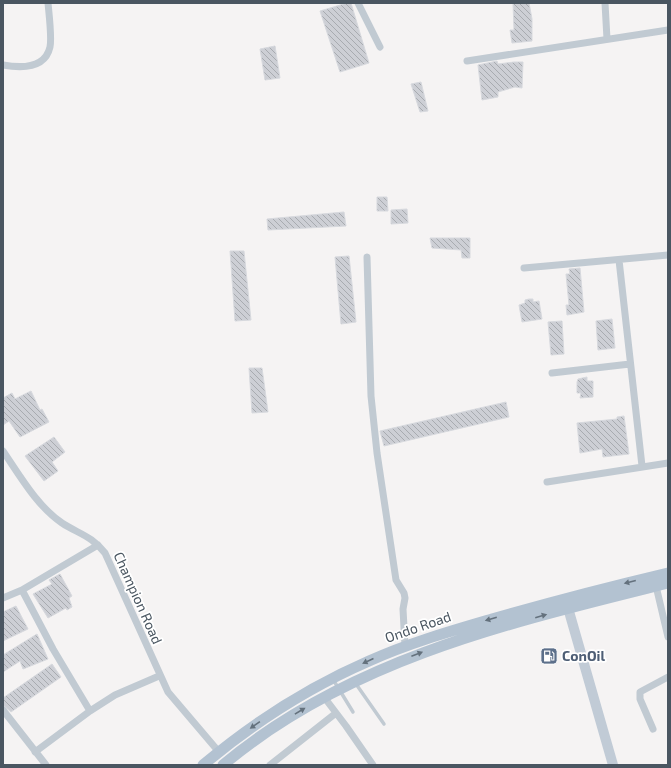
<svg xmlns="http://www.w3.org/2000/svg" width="671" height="768" font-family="'Exo 2',sans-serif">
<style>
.building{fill:url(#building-back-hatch);stroke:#d7d9de}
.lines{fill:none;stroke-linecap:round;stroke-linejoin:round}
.lane{stroke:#c1cad2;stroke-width:3.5}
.street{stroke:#c1cad2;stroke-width:7}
.secondary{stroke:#c1cbd6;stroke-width:10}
.primary{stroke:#b3c2d1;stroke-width:11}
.oneway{fill:#64717d}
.labels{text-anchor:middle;stroke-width:3.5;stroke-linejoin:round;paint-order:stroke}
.street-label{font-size:14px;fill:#4a5661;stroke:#fff}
.service-label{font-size:14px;font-weight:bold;fill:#4e5e75;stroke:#fff;text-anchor:start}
</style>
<defs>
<pattern id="building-back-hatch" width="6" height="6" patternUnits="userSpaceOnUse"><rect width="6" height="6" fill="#cdcfd5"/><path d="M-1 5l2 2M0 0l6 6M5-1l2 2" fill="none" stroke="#a8abb0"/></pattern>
</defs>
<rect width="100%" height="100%" fill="#f5f3f3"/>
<path class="building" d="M347,3H351L369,63L340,72L320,11Z
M513,3H529L532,19V41L512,43L510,30H514Z
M275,46L280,78L265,80L260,49Z
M497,61L498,64L514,62H523L522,88L515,87L498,92V97L482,100L478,65Z
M421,82L428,111L420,112L411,84Z
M377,197H387L388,211H377Z
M407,209L408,223L391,224V210Z
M344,212L346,226L268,230L267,219Z
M430,238H470V258H462L461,250L432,248Z
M230,251H244L251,320L235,321Z
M349,256L356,322L341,324L335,257Z
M580,268L584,312L567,315L566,305H569L566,274H570L569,269Z
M529,299H533V302L539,301L542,319L522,322L519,305L525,303V300Z
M612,319L615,348L598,350L596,321Z
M562,321L564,354L551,355L548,322Z
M249,368H262L268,412L252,413Z
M587,377V381H593V397L580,398L581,393H577V382L578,379Z
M31,391L40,410L42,409L49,422L20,437L9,421L3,425V398L12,393L15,399Z
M506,402L509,417L384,446L380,431Z
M624,416L629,454L603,457L602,449L580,453L577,423L617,419V417Z
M54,437L65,452L52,462L58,471L44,481L25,456Z
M60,574L72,596L69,598L72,607L67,610L66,608L48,618L33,594L52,584L49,580Z
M16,606L28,629L3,641V612Z
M37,634L48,659L23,669L20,661L3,672V655Z
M52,664L61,677L11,712L3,705V698Z"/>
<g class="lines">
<path class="lane" d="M334,681L353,712
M356,684L384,724"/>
<path class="street" d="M358,3L380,47
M605,3L607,39
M467,61L668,30
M3,65C20,68 45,69 50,47C52,38 49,14 48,3
M367,257L371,396L377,453L396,580L404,593L405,598L403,609L405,646
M619,260L642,466
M524,268L668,255
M552,373L630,364
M3,451C20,476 37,506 62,523C79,534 92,536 105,553L168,692L219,752
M547,482L668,463
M656,586L668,637
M22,590L53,649L90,711
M3,598L22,590L98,545
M324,697L346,726L373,765
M3,710L46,765
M653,729L640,699V692L668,677
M35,752L90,711L115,695L159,676
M270,765L336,713"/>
<path class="secondary" d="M568,608L613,765"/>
<path class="primary" d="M203,765C253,723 309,687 369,661C409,643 451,631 492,619C551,602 609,587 668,573
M223,765C349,659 512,622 668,583"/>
</g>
<defs><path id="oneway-solid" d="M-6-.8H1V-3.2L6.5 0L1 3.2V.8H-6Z"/></defs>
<g class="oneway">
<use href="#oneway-solid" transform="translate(630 582) rotate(166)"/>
<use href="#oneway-solid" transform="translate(541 616) rotate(-16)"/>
<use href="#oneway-solid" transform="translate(491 619) rotate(164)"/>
<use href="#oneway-solid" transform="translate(417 654) rotate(-21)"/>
<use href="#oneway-solid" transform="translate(368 661) rotate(156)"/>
<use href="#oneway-solid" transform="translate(300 711) rotate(-31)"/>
<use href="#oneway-solid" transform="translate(255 725) rotate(145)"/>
</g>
<defs>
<g id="fuel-square" transform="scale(0.9)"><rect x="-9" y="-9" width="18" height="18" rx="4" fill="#5c6f8a" stroke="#fff"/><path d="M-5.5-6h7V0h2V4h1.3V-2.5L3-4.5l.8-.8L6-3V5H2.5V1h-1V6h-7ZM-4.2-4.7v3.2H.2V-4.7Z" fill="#fff"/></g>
</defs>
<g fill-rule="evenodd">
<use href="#fuel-square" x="549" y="656"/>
</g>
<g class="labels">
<g class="street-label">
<text transform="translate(138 598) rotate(66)" y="5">Champion Road</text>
<text transform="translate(418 627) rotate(-19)" y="5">Ondo Road</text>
</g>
<g class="service-label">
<text x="562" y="661">ConOil</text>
</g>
</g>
<rect width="671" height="768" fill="none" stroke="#4a5661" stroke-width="8"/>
</svg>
